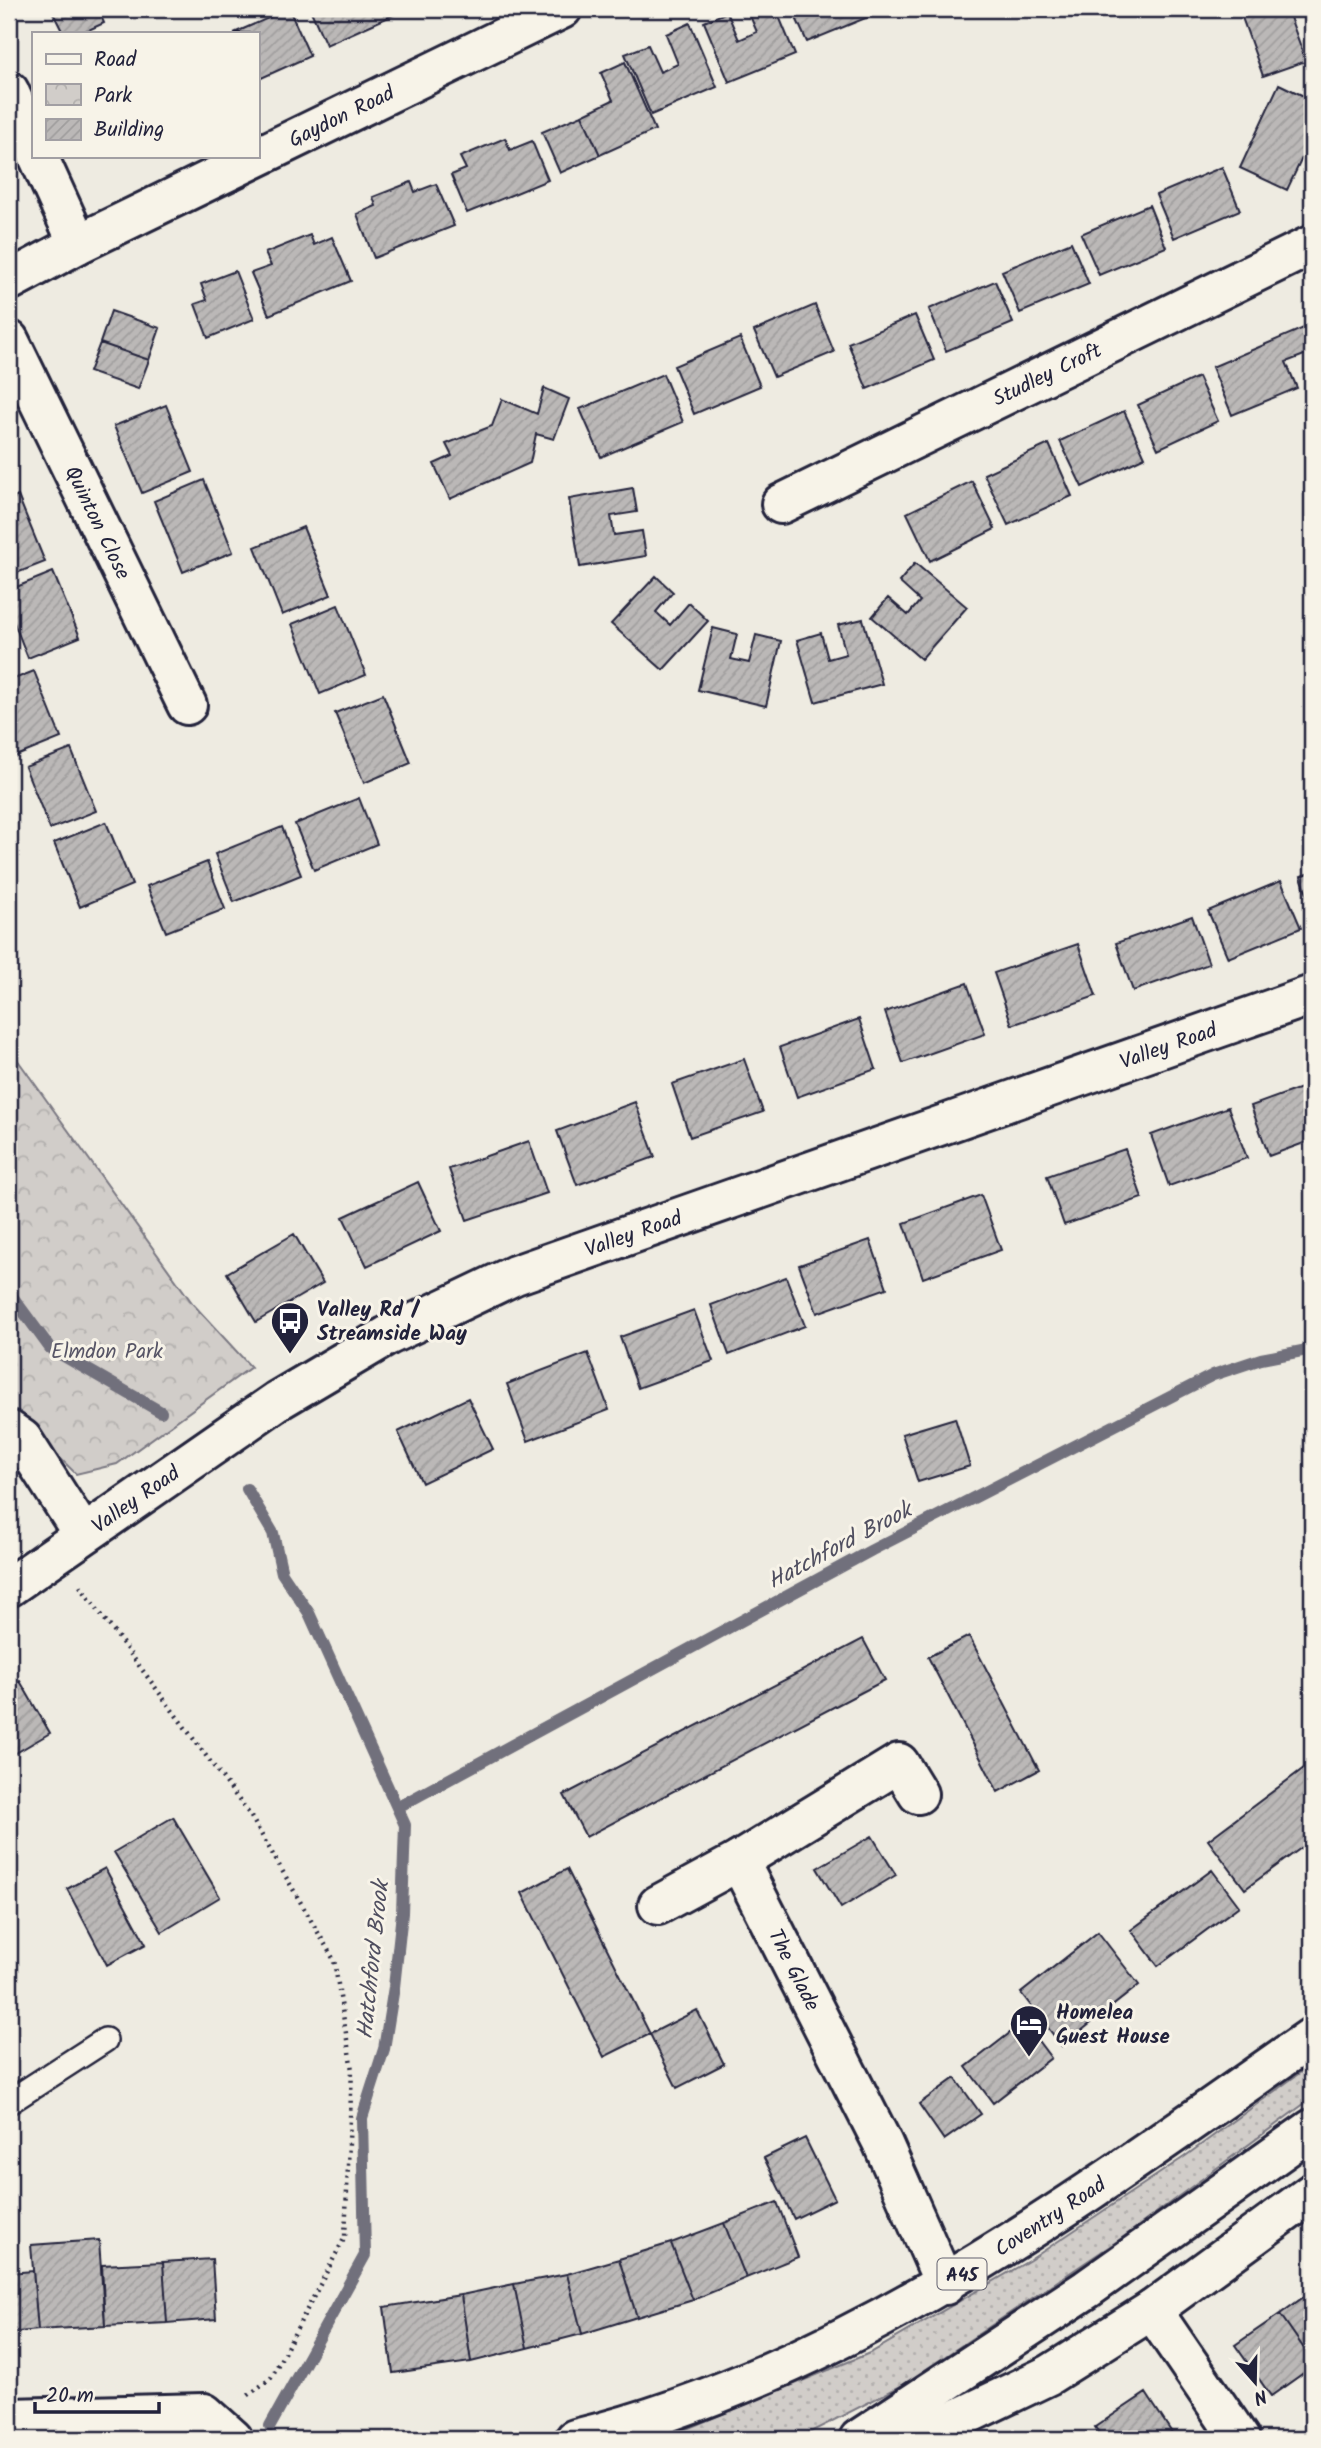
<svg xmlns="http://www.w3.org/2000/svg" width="1321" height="2448" font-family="Kalam,sans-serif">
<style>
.grass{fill:url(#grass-dots);stroke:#7a7882;stroke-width:2}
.park{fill:url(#park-crowns);stroke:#7a7882;stroke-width:2}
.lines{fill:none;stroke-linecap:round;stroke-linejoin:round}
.stream{stroke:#716f7b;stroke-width:12}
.building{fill:url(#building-hatch);stroke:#22223b;stroke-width:2}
.lane-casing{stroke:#22223b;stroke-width:28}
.street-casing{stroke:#22223b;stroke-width:44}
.highway-casing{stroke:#22223b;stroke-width:44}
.path{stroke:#22223b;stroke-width:4.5;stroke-dasharray:2 5;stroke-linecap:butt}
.lane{stroke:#f7f3e8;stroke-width:23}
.street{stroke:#f7f3e8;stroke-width:38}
.highway{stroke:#f7f3e8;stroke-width:38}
.labels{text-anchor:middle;stroke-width:6;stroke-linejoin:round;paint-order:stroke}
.shield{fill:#f7f3e8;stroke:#62616f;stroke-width:2}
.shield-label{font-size:19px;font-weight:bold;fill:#22223b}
.street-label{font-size:21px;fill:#22223b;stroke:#f7f3e8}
.poi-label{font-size:21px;font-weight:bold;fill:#22223b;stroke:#f7f3e8;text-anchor:start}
.park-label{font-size:21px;fill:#575566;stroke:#f7f3e8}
.water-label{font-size:23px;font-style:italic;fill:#504f60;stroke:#f7f3e8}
</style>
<defs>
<pattern id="grass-dots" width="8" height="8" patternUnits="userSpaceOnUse" patternTransform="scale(1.75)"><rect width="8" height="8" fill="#d1cdc9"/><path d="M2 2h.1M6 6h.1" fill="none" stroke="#b3b0ae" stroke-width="1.8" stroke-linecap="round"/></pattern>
<pattern id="park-crowns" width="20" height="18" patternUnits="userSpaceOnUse" patternTransform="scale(1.75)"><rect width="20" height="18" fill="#d1cdc9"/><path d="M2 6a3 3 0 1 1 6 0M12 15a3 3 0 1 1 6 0" fill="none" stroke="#b3b0ae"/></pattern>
<pattern id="building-hatch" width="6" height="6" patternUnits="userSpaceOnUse" patternTransform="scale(1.75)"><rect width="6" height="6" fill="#bbb8b7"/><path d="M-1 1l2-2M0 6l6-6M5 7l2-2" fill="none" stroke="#a09e9e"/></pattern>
</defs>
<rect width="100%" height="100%" fill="#eeebe1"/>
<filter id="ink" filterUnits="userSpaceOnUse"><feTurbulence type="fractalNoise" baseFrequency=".0143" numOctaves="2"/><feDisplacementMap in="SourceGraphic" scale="14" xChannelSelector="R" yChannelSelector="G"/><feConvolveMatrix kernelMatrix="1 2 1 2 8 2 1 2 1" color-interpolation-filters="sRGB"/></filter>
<g filter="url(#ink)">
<path class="grass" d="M1312,2064V2098L1122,2238L901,2386L797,2439H662L872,2352L1030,2260L1184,2157Z"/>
<path class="park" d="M9,1048L193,1304L251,1367L117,1464L76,1474L9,1407Z"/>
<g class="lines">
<path class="stream" d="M9,1292L50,1348L161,1412
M247,1489L273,1533L282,1573L309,1613L405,1825L402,1913L394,1987L384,2049L362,2118L365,2255L270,2426
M398,1807L872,1550L1213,1375L1261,1359L1312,1349"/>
</g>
<path class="building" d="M51,9H98L104,23L82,33H63Z
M289,9L310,56L257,80V33H234Z
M310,9H398L400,12L326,45Z
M747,9H776L795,55L729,82L704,22L727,12L739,40L757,32Z
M792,9H870L873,15L807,42Z
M1239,9H1287L1306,61L1263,76Z
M690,23L717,87L651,115L625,54L648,45L660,72L678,64L666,34Z
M625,62L655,130L600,155L582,115L613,100L601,73Z
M1279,84L1312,100V137L1287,190L1240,168Z
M582,115L600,155L560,173L542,132Z
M505,138L510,150L532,141L548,180L467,213L451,175L466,169L460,157Z
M1222,167L1240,210L1174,238L1156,195Z
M411,182L415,192L436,184L454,226L374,258L357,214L376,206L373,197Z
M1149,205L1166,247L1099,275L1081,234Z
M310,235L314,245L332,237L351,281L269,315L251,273L271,266L265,253Z
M1071,242L1089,284L1020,313L1002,271Z
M235,271L254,319L208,338L195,304L207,300L201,284Z
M995,281L1013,323L946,351L929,309Z
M815,305L834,352L774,377L754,331Z
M111,311L160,328L149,360L100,343Z
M915,315L934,360L867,389L848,343Z
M1306,327L1312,341V352L1286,362L1297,388L1232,415L1212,367Z
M740,338L760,386L694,414L674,366Z
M100,343L149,360L138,389L89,372Z
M663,374L683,422L601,457L580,409Z
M1198,377L1218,421L1158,449L1138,405Z
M544,388L569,399L554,439L536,434L530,463L450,499L434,464L452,456L446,444L492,426L502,399L537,414Z
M166,405L193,472L142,493L114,426Z
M1124,411L1145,457L1082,487L1060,441Z
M1049,444L1072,496L1008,525L984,474Z
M204,480L233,552L183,572L154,501Z
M972,481L995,529L930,561L907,513Z
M633,488L637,512L611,516L614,535L642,531L646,556L580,567L569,499Z
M18,496L45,562L9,576V500Z
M303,527L331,595L282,615L255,547Z
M915,563L967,607L921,659L872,617L888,598L908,615L920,601L899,582Z
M53,572L80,637L28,658L9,610V590Z
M656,576L673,592L656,612L670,625L689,603L708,621L663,670L611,624Z
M338,605L366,675L320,694L292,624Z
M863,619L882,684L815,702L797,640L821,633L828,659L846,654L838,625Z
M713,628L737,634L731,659L749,663L756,635L781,641L766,706L698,690Z
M34,671L61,738L9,759V681Z
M383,694L411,763L364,783L335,713Z
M71,749L96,811L50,829L25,767Z
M359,798L377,844L314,870L295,824Z
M106,822L132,885L80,907L54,843Z
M282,827L301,875L234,902L215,854Z
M207,862L225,909L166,932L147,886Z
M1312,872V910L1301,876Z
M1281,881L1301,928L1228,958L1208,911Z
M1192,916L1209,964L1133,991L1116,943Z
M1078,944L1096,996L1012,1025L994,973Z
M967,983L985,1034L903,1063L885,1012Z
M859,1019L876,1069L797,1097L780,1047Z
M744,1059L763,1112L690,1137L672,1084Z
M1312,1084V1140L1269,1156L1251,1106Z
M635,1102L655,1157L577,1185L557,1131Z
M1228,1107L1247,1158L1169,1186L1151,1135Z
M529,1141L547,1193L467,1220L449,1169Z
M1125,1149L1142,1198L1064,1225L1047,1176Z
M418,1182L441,1231L367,1266L343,1217Z
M981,1195L1001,1250L923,1278L904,1223Z
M294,1234L323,1283L256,1322L227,1273Z
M870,1240L887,1288L817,1313L799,1265Z
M786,1277L805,1326L729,1355L711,1305Z
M694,1310L713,1361L638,1388L620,1337Z
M588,1353L609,1410L528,1441L507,1384Z
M468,1398L493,1449L422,1483L398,1432Z
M955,1418L970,1466L918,1482L902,1434Z
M969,1636L1039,1770L998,1792L928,1657Z
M863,1639L885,1680L586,1837L564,1795Z
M20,1681L50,1733L9,1757V1688Z
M1312,1762V1840L1245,1889L1208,1840Z
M173,1817L220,1897L162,1932L114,1852Z
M872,1836L896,1875L841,1908L817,1868Z
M105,1868L146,1944L107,1965L67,1889Z
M567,1869L650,2034L604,2057L522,1893Z
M1212,1870L1239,1906L1158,1966L1131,1930Z
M1098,1932L1139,1985L1062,2046L1021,1993Z
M697,2010L724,2064L677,2088L650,2034Z
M1024,2022L1051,2058L993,2103L966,2067Z
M955,2078L981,2114L944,2140L919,2104Z
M805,2138L835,2199L794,2219L764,2158Z
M777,2202L798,2257L746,2278L724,2223Z
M724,2223L746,2278L693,2300L671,2243Z
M99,2240L105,2326L38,2330L31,2245Z
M671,2243L693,2300L637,2317L619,2259Z
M212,2259L216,2319L167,2323L163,2262Z
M619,2259L637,2317L582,2334L567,2274Z
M163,2262L167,2323L105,2326L102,2265Z
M33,2271L38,2330L9,2333V2273Z
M567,2274L582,2334L527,2348L514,2284Z
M514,2284L527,2348L471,2362L461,2295Z
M1312,2291V2360L1280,2314Z
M461,2295L471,2362L393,2373L384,2307Z
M1280,2314L1312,2360V2367L1271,2396L1235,2345Z
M1146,2393L1176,2439H1103L1095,2427Z"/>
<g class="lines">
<g class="lane-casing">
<path id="lane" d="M9,2102L105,2040"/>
</g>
<g class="street-casing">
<g id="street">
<path d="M9,91L33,145"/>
<path d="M38,156L78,244"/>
<path id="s1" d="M9,281L78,244L562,9"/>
<path id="s2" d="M9,340L187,705"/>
<path id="s3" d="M781,504L1312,245"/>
<path d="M9,1430L22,1439L82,1533"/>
<path id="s4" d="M9,1587L277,1401L387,1336L515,1275L1312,995"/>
<path id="s5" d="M918,1794L899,1763L739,1861L882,2142L945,2285"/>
<path d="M658,1905L739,1861"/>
<path d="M1152,2310L1240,2439"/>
<path d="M9,2418L204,2413L233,2439"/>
<path d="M869,2434L953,2421L1049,2375L1152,2310L1312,2193"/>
</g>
</g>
<g class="highway-casing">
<g id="highway">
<path id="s6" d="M575,2439C852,2371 1082,2197 1312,2037"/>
<path d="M859,2439L1087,2289L1312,2129"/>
</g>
</g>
<path class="path" d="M80,1586L250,1815L334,1960L352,2070L345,2237L271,2378L246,2397"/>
<use href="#lane" class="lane"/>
<use href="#street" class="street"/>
<use href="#highway" class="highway"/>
</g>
</g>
<defs>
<g id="bus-pin" transform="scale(2.0125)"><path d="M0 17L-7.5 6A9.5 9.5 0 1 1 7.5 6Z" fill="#22223b" stroke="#f7f3e8"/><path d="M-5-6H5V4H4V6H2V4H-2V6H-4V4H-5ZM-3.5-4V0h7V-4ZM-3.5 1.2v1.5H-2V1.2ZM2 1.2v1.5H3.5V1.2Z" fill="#fff"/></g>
<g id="hotel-pin" transform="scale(2.0125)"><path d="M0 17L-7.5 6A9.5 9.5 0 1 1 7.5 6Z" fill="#22223b" stroke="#f7f3e8"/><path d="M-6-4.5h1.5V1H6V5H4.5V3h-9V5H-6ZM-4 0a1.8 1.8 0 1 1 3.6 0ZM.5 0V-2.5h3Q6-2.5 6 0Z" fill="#fff"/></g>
</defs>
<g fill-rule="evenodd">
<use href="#bus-pin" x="290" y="1321"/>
<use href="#hotel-pin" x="1029" y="2024"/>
</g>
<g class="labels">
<rect class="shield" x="937.5" y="2258.5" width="49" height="31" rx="5"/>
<g class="shield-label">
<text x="962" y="2281">A45</text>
</g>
<g class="street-label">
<text dy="7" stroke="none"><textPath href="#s1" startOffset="371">Gaydon Road</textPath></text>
<text dy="7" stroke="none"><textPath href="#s3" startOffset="296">Studley Croft</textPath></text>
<text dy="7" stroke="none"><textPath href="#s2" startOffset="203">Quinton Close</textPath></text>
<text dy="7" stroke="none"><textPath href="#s4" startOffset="1288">Valley Road</textPath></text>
<text dy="7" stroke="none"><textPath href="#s4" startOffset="721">Valley Road</textPath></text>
<text dy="7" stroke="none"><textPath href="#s4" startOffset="154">Valley Road</textPath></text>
<text dy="7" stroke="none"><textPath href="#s5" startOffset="346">The Glade</textPath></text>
<text dy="7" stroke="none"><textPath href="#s6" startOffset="527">Coventry Road</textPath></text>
</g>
<g class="poi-label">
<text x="317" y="1316">Valley Rd /<tspan x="317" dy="24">Streamside Way</tspan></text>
<text x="1056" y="2019">Homelea<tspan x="1056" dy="24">Guest House</tspan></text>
</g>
<g class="park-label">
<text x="107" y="1358">Elmdon Park</text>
</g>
<g class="water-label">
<text transform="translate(839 1545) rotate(-28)" y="8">Hatchford Brook</text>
<text transform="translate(372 1960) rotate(-84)" y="8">Hatchford Brook</text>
</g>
</g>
<rect width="1321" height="2448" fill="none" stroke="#f7f3e8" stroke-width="35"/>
<rect x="18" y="18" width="1286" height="2413" fill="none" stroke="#22223b" stroke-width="2.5" filter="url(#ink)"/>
<rect x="32" y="32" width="228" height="126" fill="#f7f3e8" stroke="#a29fa3" stroke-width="2"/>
<rect x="46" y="54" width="35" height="10" fill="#f7f3e8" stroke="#a29fa3" stroke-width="2"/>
<text x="94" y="66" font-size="21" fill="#22223b">Road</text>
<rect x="46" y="84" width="35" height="21" fill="url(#park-crowns)" stroke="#a29fa3" stroke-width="2"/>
<text x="94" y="102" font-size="21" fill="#22223b">Park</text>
<rect x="46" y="119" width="35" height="21" fill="url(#building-hatch)" stroke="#a29fa3" stroke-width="2"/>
<text x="94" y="136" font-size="21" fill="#22223b">Building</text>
<g transform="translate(1255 2382) rotate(160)" stroke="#f7f3e8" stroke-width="5" paint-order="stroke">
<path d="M0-5L12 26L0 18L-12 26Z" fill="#22223b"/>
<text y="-10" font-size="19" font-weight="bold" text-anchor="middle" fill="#22223b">N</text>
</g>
<path d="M35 2402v10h124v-10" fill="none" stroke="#22223b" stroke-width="3.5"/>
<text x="46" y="2402" font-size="21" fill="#22223b" stroke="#f7f3e8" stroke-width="5" paint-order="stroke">20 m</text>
</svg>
